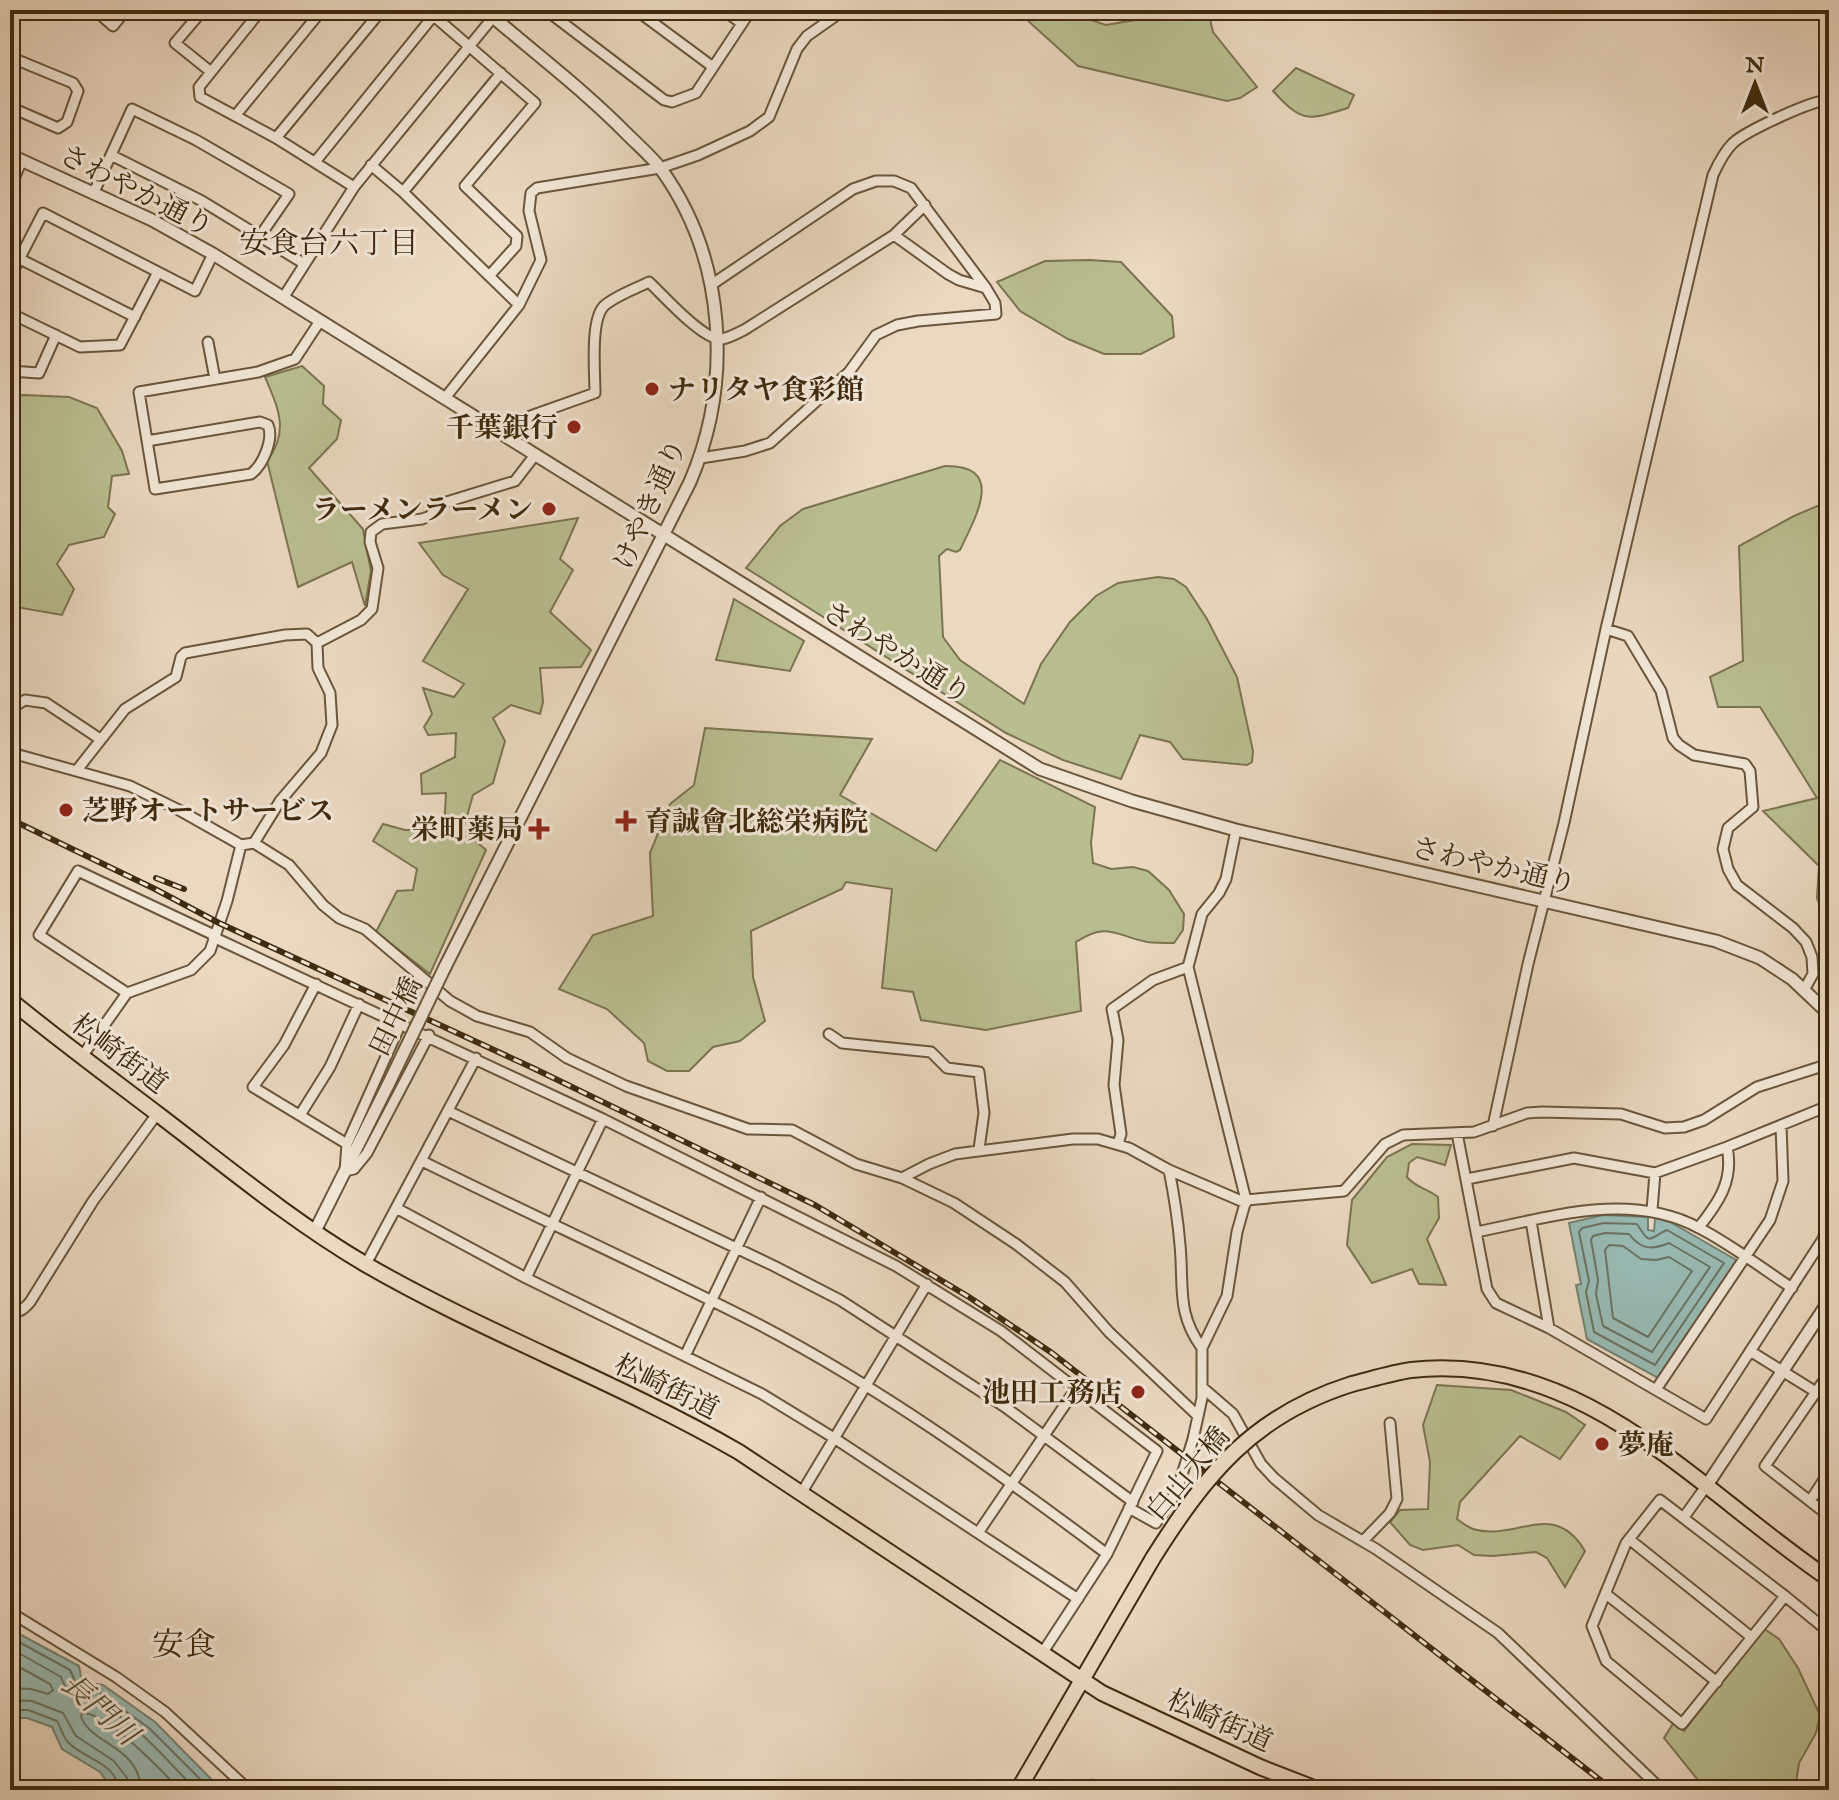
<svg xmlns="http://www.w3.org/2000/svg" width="1839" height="1800" font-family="'IM FELL English','Noto Serif JP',serif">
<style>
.green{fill:#b9be91;stroke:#7c7450;stroke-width:2}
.water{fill:#98bab3;stroke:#748171;stroke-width:2}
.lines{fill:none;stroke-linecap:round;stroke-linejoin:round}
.shore{stroke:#6c7261;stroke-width:2}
.stream{stroke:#748171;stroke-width:3}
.minor-casing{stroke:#6a563b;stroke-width:13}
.tertiary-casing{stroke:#6a563b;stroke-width:15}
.primary-casing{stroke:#3f2b0f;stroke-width:18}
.minor{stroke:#f1e6d6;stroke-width:9}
.tertiary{stroke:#f1e6d6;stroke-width:11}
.primary{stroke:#ead8c0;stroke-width:14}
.rail-casing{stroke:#3f2b0f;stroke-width:6}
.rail{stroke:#f1e6d6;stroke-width:3;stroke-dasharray:9;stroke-linecap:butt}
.tertiary-bridge-casing{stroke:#6a563b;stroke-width:15;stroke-linecap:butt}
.primary-bridge-casing{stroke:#3f2b0f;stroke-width:18;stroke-linecap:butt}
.tertiary-bridge{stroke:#f1e6d6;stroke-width:11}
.primary-bridge{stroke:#ead8c0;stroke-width:14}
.poi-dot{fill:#8f2418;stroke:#f1e6d6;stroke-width:3}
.labels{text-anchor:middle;stroke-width:6;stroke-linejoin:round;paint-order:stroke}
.street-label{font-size:28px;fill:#3f2b0f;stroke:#f1e6d6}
.poi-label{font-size:28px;font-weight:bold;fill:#3f2b0f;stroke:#f1e6d6;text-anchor:start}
.neighbourhood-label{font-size:30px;fill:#3f2b0f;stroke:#f1e6d6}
.water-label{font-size:30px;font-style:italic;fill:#554f38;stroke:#f1e6d6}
.quarter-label{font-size:32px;fill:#3f2b0f;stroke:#f1e6d6}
</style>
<rect width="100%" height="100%" fill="#ead8c0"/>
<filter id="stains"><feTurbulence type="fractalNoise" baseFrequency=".0025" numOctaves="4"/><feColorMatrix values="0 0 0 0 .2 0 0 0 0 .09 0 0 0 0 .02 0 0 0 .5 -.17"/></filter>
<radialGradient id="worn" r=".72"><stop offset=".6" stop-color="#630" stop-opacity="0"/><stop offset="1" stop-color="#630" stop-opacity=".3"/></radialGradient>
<path class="green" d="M1016,10H1061L1106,25L1135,20L1140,10H1208L1213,32L1257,87L1240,98L1227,101L1078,66Z
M1296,68L1354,95L1348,108C1308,120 1303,124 1273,91Z
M1089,260L1121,262L1172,316L1174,337L1141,354H1104L1068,339L1020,311L997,282L1045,261Z
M302,366L324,386L323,404L341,420L337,439L309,468L363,529L371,571L365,606L352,562L298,587L267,461C290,431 278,408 265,377Z
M24,395L69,397L97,408L122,451L129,474L112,476L108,507L115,514L104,537L69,545L57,564L74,589L62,615L10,606V396Z
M945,466C1007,465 975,518 960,550L956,552L947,549L939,556L943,637L960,660L1024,704L1041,664L1070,622L1096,596L1118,583L1158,577L1174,579L1186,587L1207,619L1237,677L1253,751L1252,762L1247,765L1183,759L1170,742L1140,735L1121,779L1063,760L1006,733L746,568L780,526L803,509Z
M1829,501V931L1817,898L1819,866L1763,811L1817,798L1760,707H1718L1710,677L1743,661L1739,546L1794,516Z
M578,518L560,559L573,570L550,612L591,650L581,667L540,668L543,702L540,714L511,705L493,718L505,741L493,783L473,795L463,830L486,850L430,974L376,932L397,891L413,890L417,869L373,841L383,824L405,830H444L446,793L422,794L421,774L455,757L456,733L428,735L424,727L432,714L423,688L454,697L464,684L423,661L468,589L443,575L419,543Z
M734,599L804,641L790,671L716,660Z
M705,728L872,739L840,795L936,851L1000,760L1095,807L1091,843L1093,863L1111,869L1133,867L1148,871L1169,890L1184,914L1183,930L1174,943C1165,943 1155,943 1147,942C1116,936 1108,921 1076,942L1081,1011L986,1030L921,1020L913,992L882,988L892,889L846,882L842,889L751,931L753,977L765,1021L740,1041L713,1047L689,1071H667L648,1061L644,1043L607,1009L559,989L593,935L653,916L650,853L670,804L694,785Z
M1412,1144L1451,1145L1445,1165L1417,1157L1409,1163L1407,1177C1416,1188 1427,1188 1438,1197L1439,1218L1427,1239L1446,1285L1419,1284L1412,1269L1372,1283L1347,1245L1352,1200L1387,1157Z
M1437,1385L1511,1390L1566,1412L1585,1425L1560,1459L1520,1436L1460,1502L1457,1519C1461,1522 1468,1527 1473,1529C1517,1542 1553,1498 1585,1551L1565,1587L1547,1558L1536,1552L1493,1556L1474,1555L1458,1545L1423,1550L1410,1545L1390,1522L1400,1510L1428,1509L1430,1462L1423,1425Z
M1763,1628L1779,1639L1798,1668L1820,1715L1816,1733L1799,1763L1795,1790H1706L1664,1738L1674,1722L1684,1731Z"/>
<path class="water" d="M1603,1215L1648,1217V1230L1654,1231L1655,1218L1670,1222L1738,1261L1658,1378L1587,1339L1576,1285L1581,1284L1569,1223Z
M10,1629L79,1666L82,1682L103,1685L155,1722L222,1790H113L100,1772L62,1749L52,1727L27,1718H10Z"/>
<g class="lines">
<path class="shore" d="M1604,1223L1637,1224C1651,1247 1648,1238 1667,1230L1724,1263L1655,1365L1594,1332L1586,1292L1589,1281L1579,1232L1582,1228Z
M1605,1233L1629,1234C1641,1250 1652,1250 1669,1243L1710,1267L1652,1352L1603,1326L1596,1294L1598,1280L1591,1240L1593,1236Z
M1609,1245L1623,1246L1641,1259L1656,1260L1669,1257L1692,1271L1648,1337L1613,1318L1605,1250Z
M10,1637L70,1670L78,1688L100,1693L149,1728L211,1790
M10,1648L61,1677C71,1705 77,1693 98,1703C135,1722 167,1760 196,1790
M10,1662L50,1684L53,1690L48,1694L31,1689L10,1688
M10,1700L32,1701L63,1713L76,1736L114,1761L127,1778L129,1790
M10,1710H28L57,1721C61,1727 63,1738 69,1743C84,1759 116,1762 119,1790
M141,1790C139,1746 92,1745 81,1717L82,1713C107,1712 162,1771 180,1790"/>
<path class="stream" d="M1059,1790L1093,1780L1110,1790"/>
<g class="minor-casing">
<path id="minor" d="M95,10L113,26L126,10
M203,10L175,43L211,72
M261,10L199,87L200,97L276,138L354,187
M427,10L535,103L465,186L517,236L516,246L489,276
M546,10L664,100L672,102L696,93L751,10
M636,10L713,67
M724,10L741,23
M10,57L73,83L78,91L67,122L58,128L10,107
M235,116L322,10
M276,138L382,10
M111,155L202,201L303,263
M315,162L434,15
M371,165L403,192L519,305
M94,192L132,109L196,140L289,194L260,236
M403,192L501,73
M894,235L948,274L959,280L986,288
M20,259L135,317
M10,277L43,213L195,291L213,254
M283,298L354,187L499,10
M10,313L80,347L120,345L158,272
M208,342L215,379
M10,371L39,373L56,335
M445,398L519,305L541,260L529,211L531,193L537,188L660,168L698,155L750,131L769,117L797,49L807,36L844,10
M499,431L508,424L595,393C595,373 590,320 604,306C615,296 635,289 649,282C664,296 701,338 720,339C728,339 737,333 744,330L894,235L925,205
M147,441L260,422L268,425C274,439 263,465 251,474L155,489L139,392L258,372L295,359L320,321
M701,458L745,451L770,443L849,372L876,335L897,325L918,321L996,314L995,303L986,288L911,188L894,181H876L853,189L711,285
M1606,629L1628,636L1661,691L1673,738L1679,745L1694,755L1745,764L1750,771L1753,807L1728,828L1723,849L1728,869L1737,885L1793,928L1806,942L1812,957L1813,974L1804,990
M10,709L25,700L46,703L100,739
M10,748L19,755L130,786L179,810L241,845L254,843L289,865L323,905L339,918L365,929L450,1001L477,1016L530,1032L567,1058L626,1086L748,1129L792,1130L856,1164L902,1178L954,1203L1016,1244L1065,1282L1109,1332L1198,1416
M77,770L125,709L176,677L181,657L185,653L285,635L307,634L317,643
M1236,830L1226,879L1219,893L1202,914L1188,967L1246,1200
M10,839L14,841L10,849
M254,843L280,801L321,753L332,725L330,693L318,668L317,643L361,620L372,609L378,568L370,542L371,532L382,524L422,519L430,516L440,504L515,481L535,455
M213,937L603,1119L896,1266L1001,1331L1157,1451L1107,1554L1043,1652
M316,984L284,1045L253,1087L347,1144
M127,993L39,935L78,871L214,935
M401,1023L347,1144L345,1171L354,1169L367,1153L429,1035
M829,1034L842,1043L931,1052L947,1068L979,1072L984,1113L979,1149
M81,1058L127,993L191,970L210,951L227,901L241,845
M448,1111L774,1266L840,1300L1005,1407L1133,1502
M300,1115L330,1067L359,1004
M1493,1126L1528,964L1564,823L1606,629L1713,175C1718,164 1724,152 1733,143C1746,131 1812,100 1829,100
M1457,1133L1487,1289L1496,1303L1549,1328L1706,1419L1823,1239L1829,1220
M1118,1144L1121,1134L1114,1085L1118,1040L1112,1009L1153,980L1188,967
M422,1161C533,1216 646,1267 756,1323C878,1386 998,1472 1107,1554
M1169,1170C1174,1195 1178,1220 1180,1245C1184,1286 1176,1313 1202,1348
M902,1178L929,1164L955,1154L1073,1139H1098L1129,1148L1169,1170L1246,1203
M1467,1179L1574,1158L1655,1173L1727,1147L1828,1106L1829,1109
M396,1208L526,1278L762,1394L834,1438L1078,1599
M1652,1210L1655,1173
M1531,1221L1549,1328
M1699,1227C1719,1202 1734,1180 1727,1147
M1477,1232C1550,1217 1630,1191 1699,1228C1729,1243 1763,1269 1792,1288
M366,1264L476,1058
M526,1278L603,1119
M10,1310C19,1314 24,1309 30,1302L93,1201L157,1114
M1750,1351L1816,1392
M685,1356L761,1197
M1829,1373L1765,1466L1829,1516
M1203,1388L1233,1414L1261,1464L1274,1478L1318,1515L1376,1549L1498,1633L1662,1790
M1657,1388L1770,1220L1783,1181L1781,1125
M802,1492L927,1284
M1660,1500L1785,1596L1682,1724L1606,1661L1592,1626L1626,1543Z
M1810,1501L1829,1472
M1129,1508L1156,1523L1177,1491L1193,1439L1202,1398V1348L1227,1296L1237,1232L1246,1200L1344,1191L1385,1144L1403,1135L1474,1132L1527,1113L1542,1112L1621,1114L1665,1128L1684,1127L1704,1120L1757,1087L1829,1064
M1684,1517L1707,1485
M978,1533L1077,1387
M1629,1539L1750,1636
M1363,1541L1390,1513L1397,1499L1390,1423
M1606,1594L1717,1682
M1785,1596L1829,1632
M10,1612L116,1677L165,1712L249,1790
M1826,1790L1829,1780"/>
</g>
<g class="tertiary-casing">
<path id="tertiary" d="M10,155L152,220L213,254L1040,769L1132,801L1236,830L1716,941L1760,958L1792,979L1829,1014
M10,185L21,160
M445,967L690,482C733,382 726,259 661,169C651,156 638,145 627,134C583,89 533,52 485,10
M315,1231L388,1085
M1707,1485L1829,1301"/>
</g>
<g class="primary-casing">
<path id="primary" d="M10,1000C59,1040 109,1077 159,1115C226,1166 292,1221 365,1264C486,1334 618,1382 739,1452L1102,1693L1260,1767L1319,1790
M1352,1384C1372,1379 1391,1373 1411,1370C1584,1351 1700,1492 1829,1579
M1018,1790L1153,1558"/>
</g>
<use href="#minor" class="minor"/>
<use href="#tertiary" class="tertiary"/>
<use href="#primary" class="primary"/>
<g class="rail-casing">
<path id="rail" d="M10,819L155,889L219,923L533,1068L815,1205L969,1297L1052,1353L1613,1790
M156,878L184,889"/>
</g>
<use href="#rail" class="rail"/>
<g class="tertiary-bridge-casing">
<path id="tertiary-bridge" d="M388,1085L445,967"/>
</g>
<g class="primary-bridge-casing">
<path id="primary-bridge" d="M1153,1558C1206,1474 1253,1415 1352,1384"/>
</g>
<use href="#tertiary-bridge" class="tertiary-bridge"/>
<use href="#primary-bridge" class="primary-bridge"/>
</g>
<g class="poi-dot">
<circle cx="652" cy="389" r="8"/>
<circle cx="574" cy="427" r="8"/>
<circle cx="549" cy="509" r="8"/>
<circle cx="66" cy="810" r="8"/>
<path d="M622 809h8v8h8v8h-8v8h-8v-8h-8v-8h8z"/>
<path d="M535 817h8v8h8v8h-8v8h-8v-8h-8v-8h8z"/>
<circle cx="1138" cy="1392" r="8"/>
<circle cx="1602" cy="1444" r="8"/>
</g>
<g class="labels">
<g class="street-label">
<text transform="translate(137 190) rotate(27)" y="10">さわやか通り</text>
<text transform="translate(649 504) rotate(-66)" y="10">けやき通り</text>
<text transform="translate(897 652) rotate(32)" y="10">さわやか通り</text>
<text transform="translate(1494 865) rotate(13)" y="10">さわやか通り</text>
<text transform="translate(395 1016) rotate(-64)" y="10">田中橋</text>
<text transform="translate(120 1053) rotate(37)" y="10">松崎街道</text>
<text transform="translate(667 1386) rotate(26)" y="10">松崎街道</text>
<text transform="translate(1187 1473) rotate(-50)" y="10">白山大橋</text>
<text transform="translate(1220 1720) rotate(24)" y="10">松崎街道</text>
</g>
<g class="poi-label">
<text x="668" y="399">ナリタヤ食彩館</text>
<text x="558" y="437" text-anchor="end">千葉銀行</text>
<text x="533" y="519" text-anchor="end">ラーメンラーメン</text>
<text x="82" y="820">芝野オートサービス</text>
<text x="644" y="831">育誠會北総栄病院</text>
<text x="523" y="839" text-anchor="end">栄町薬局</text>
<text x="1122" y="1402" text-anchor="end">池田工務店</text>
<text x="1618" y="1454">夢庵</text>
</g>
<g class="neighbourhood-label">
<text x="329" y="253">安食台六丁目</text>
</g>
<g class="water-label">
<text transform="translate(100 1709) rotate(42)" y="10">長門川</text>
</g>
<g class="quarter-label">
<text x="184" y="1655">安食</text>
</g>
</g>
<rect width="1839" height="1800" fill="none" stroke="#ead8c0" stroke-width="40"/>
<rect x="12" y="12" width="1815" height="1776" fill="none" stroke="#3f2b0f" stroke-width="4"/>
<rect x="20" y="20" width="1799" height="1760" fill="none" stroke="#3f2b0f" stroke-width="2"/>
<g transform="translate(1755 84)" stroke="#f1e6d6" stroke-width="6" paint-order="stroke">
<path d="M0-6L14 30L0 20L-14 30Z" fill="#3f2b0f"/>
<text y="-12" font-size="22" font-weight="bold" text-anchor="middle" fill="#3f2b0f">N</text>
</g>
<rect width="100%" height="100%" filter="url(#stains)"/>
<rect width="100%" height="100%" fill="url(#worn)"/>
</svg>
